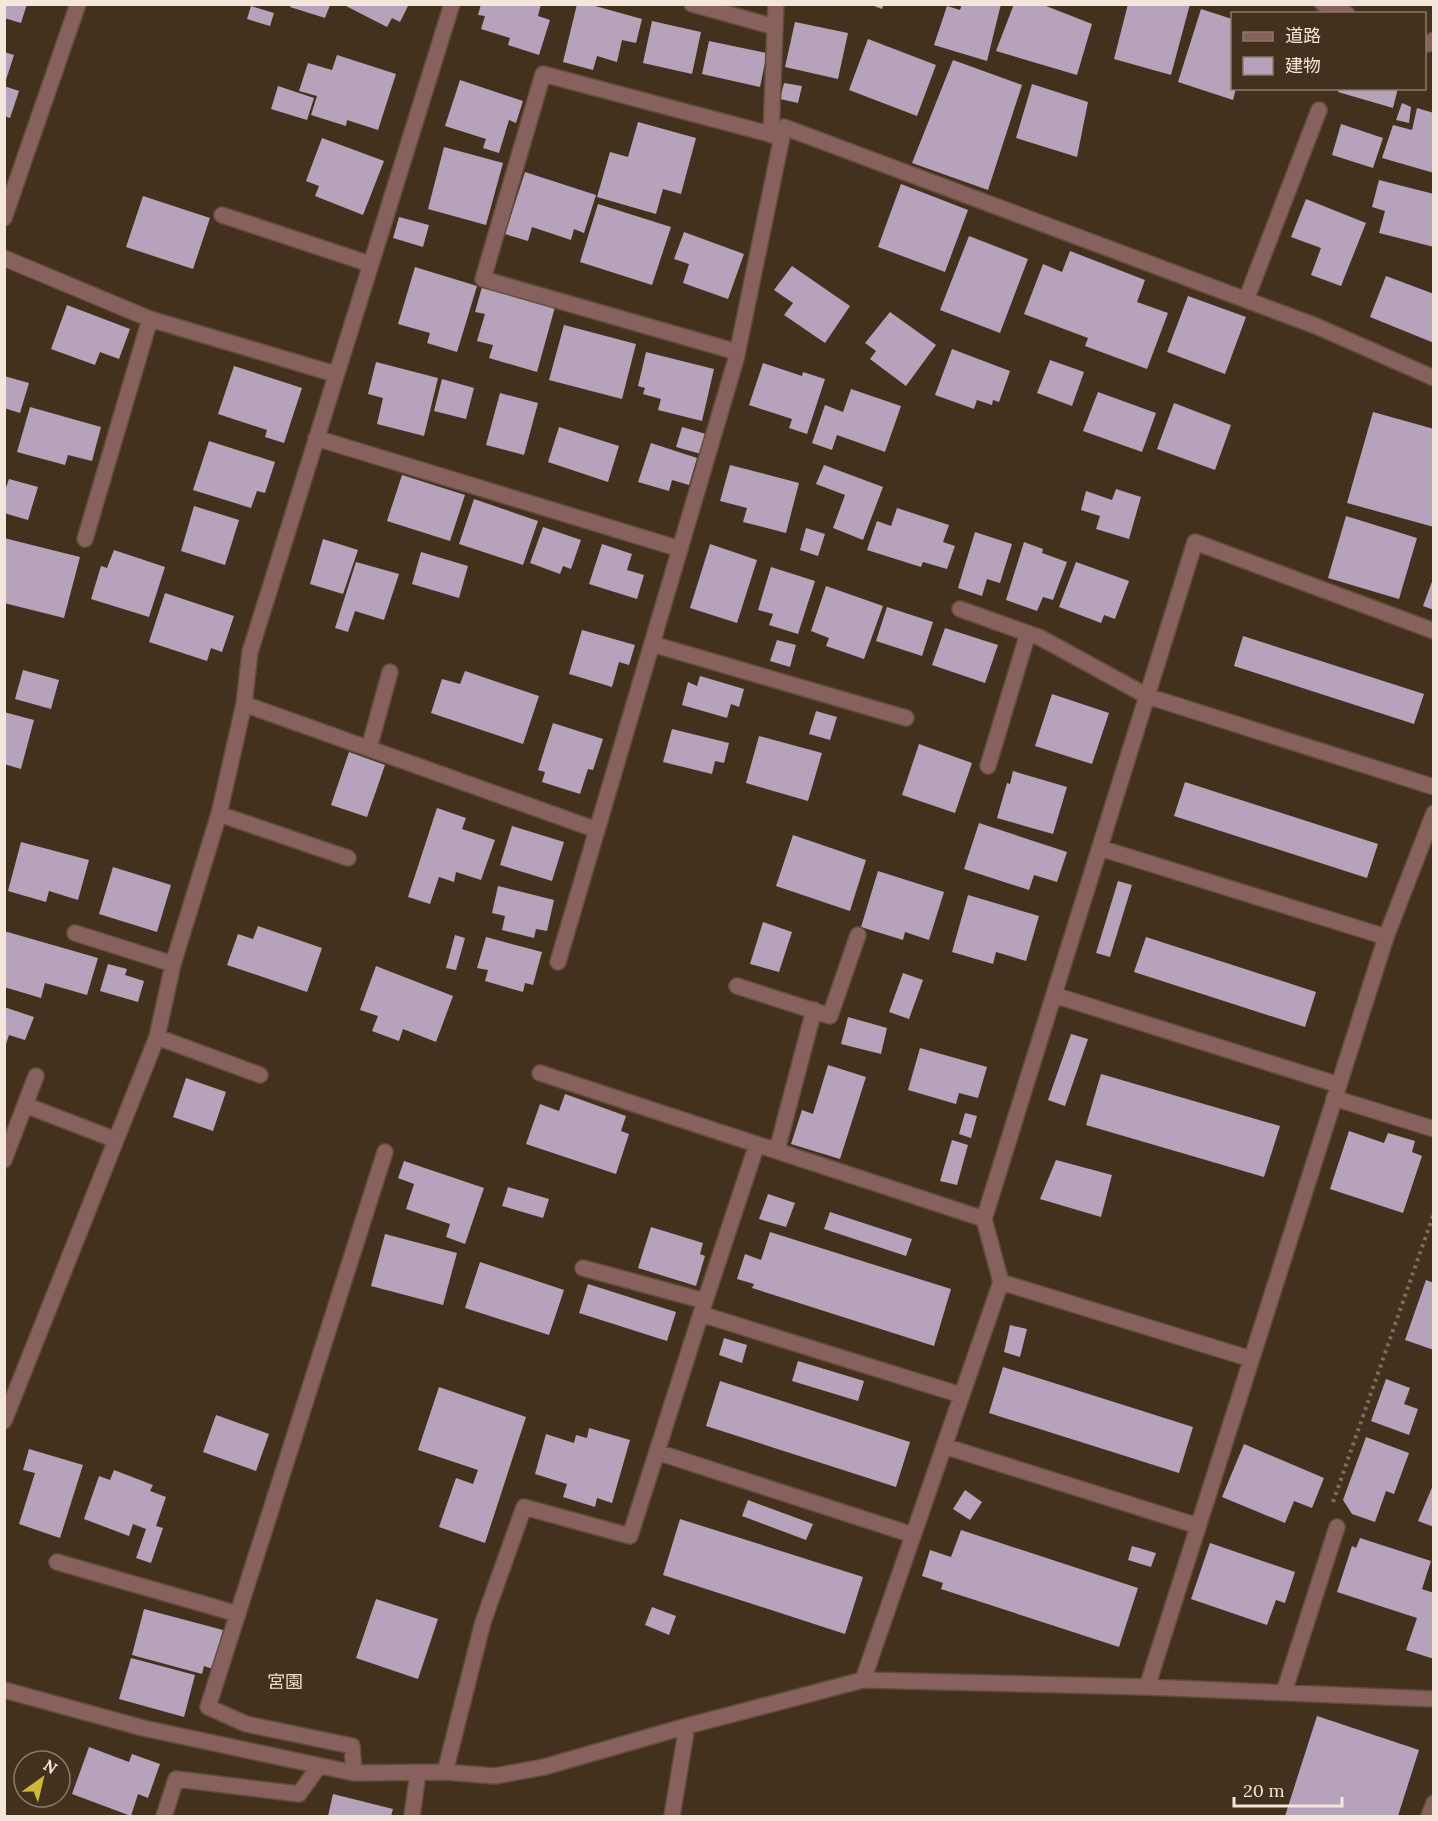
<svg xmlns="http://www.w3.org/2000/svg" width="1438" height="1821" font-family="Lora,'Noto Sans JP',serif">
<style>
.building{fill:#b6a2bb}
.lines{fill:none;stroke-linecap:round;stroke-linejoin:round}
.service-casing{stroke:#604e3b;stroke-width:18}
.minor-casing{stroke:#604e3b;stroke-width:18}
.tertiary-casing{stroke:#604e3b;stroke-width:18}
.path{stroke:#7f6e5d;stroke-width:4;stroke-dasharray:3 4.5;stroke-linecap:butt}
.service{stroke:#88605d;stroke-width:15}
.minor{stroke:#88605d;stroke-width:15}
.tertiary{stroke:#88605d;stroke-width:15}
.labels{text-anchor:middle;stroke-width:6;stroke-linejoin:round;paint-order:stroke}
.quarter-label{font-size:18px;fill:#f5ddc3;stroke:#44311d}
</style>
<rect width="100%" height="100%" fill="#44311d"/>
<path class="building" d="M4,4H27L21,23L4,18Z
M342,4H409L400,22L392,18L387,27Z
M481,4H541L538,16L550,20L539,55L508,45L510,38L481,29L485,16L478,15Z
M577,4H588L642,19L636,43L622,40L617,62L597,56L593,70L563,62Z
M869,4H884L882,9Z
M962,4H1001L987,61L934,45L947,6L960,10Z
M1014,4H1041L1092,24L1077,75L996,51Z
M1128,4H1190L1171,75L1114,59Z
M291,5H330L325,18L290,7Z
M251,6L274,13L270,26L247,19Z
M1201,9L1232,19V88H1236L1233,100L1178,82Z
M652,21L701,32L692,74L643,63Z
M795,22L848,33L838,79L785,67Z
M868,39L936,65L917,116L849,90Z
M709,41L767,53L760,87L702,74Z
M4,52L14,55L5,83H4Z
M337,55L396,74L378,130L347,120L346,126L311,115L317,96L299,91L308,63L332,70Z
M953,60L1022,85L988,190L912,163Z
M460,80L523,101L516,123L509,120L499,153L483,148L486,139L445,126Z
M784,83L802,86L798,103L780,99Z
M1032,84L1088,102L1077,157L1016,138Z
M4,86L19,91L10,118L4,116Z
M278,86L314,98L307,120L271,109Z
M1339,88H1398L1393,108L1338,92Z
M1402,103L1411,107L1409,123L1396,120Z
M1417,108L1434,113V173L1382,158L1393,125L1412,130Z
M638,122L696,138L681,194L663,189L656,214L597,197L610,152L628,157Z
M1341,124L1383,138L1373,168L1332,155Z
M322,138L384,161L363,215L315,196L319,186L306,181Z
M444,147L503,163L486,225L428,209Z
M525,172L596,195L584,233L574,229L571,240L532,227L528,241L505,234Z
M1379,180L1434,194V247L1379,233L1385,211L1372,207Z
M901,184L968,210L945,272L878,247Z
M143,196L210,218L193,269L126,247Z
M1306,199L1366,223L1341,286L1311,275L1321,248L1291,237Z
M598,204L671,227L652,285L580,262Z
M399,217L429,225L423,247L393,238Z
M684,232L744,254L728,299L683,283L689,264L674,259Z
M969,236L1028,259L1000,333L940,310Z
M1070,251L1145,280L1137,302L1168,313L1147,369L1085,346L1088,338L1024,314L1043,264L1062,272Z
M792,266L850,306L825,343L784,315L793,303L774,290Z
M415,267L477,286L457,352L427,343L430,333L398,324Z
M1386,276L1434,294V343L1370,317Z
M482,287L555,307L537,372L489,358L493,345L477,341L485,314L475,312Z
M1188,296L1246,317L1225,374L1167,352Z
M67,305L130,329L119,359L100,352L95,365L51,349Z
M890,312L936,345L906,386L870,359L876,351L865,343Z
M564,325L636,344L622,399L549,380Z
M952,349L1010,371L999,402L993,400L992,405L977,400L974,409L935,395Z
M646,352L714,369L702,421L658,410L661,399L643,394L645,388L638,386Z
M1050,360L1084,372L1072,406L1037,393Z
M376,362L438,378L424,436L377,424L383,398L368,394Z
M763,363L802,376L803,372L825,379L807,434L789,428L792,419L749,405Z
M234,366L302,388L284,443L265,437L267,430L218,414Z
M4,376L29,383L20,413L4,408Z
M442,379L474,388L466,419L434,411Z
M851,389L901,406L885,452L837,435L832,450L812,443L825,405L843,412Z
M1098,392L1156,413L1142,452L1083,431Z
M500,393L538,403L524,455L486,445Z
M1174,403L1231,425L1215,470L1157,449Z
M30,407L101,427L92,461L68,455L65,465L17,452Z
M1373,412L1434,429V527L1347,503Z
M559,427L619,446L608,482L548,462Z
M682,427L706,434L701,454L676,447Z
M209,441L275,462L265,493L257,491L251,508L193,490Z
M651,443L697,458L689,485L672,480L669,491L638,482Z
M730,465L799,483L786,533L743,522L747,508L720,501Z
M824,465L883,487L863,540L833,528L845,495L816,484Z
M402,475L465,495L450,541L387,521Z
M9,479L38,487L28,520L4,513V493Z
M1116,489L1141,497L1129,539L1096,529L1100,516L1081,510L1086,491L1112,500Z
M474,499L538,521L523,565L459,544Z
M194,506L239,520L225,565L181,551Z
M897,508L949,525L943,542L955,546L947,569L923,562L921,567L867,550L877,521L891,526Z
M1346,516L1417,538L1399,599L1328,578Z
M543,527L581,540L571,569L563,566L560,574L530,563Z
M806,528L825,534L818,556L800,550Z
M975,532L1012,544L1000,583L987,579L982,596L958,588Z
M4,538L80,557L64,618L4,603L6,583H4Z
M323,539L358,550L343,594L310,584Z
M1024,542L1043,549L1042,553L1067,562L1053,600L1043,597L1037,611L1006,600Z
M602,544L632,554L627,570L644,575L637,599L589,584Z
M710,544L757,560L737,623L690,608Z
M114,550L165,567L149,617L91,599L101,566L107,568Z
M421,552L468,566L459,598L412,584Z
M356,562L399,574L384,620L355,611L348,632L335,628Z
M1076,562L1129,581L1115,619L1104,615L1101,623L1059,607Z
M771,567L815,581L798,634L769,625L773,614L758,610Z
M1433,579H1434V610L1423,606Z
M826,586L883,606L864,659L826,646L829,638L811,631Z
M165,593L234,616L222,652L211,648L207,661L149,642Z
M887,607L933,622L922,656L876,641Z
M945,628L998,645L985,683L932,665Z
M582,630L635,645L629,665L619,662L612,687L569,674Z
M1243,636L1424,694L1414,724L1234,666Z
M777,640L796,645L790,667L770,661Z
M23,670L59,680L51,709L15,699Z
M465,671L539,696L523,744L431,713L442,679L460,684Z
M700,676L744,689L739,707L731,704L727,718L682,705L688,682L697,686Z
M1052,694L1109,713L1092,764L1035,746Z
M816,711L837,717L830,740L809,734Z
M4,712L34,720L21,769L4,764Z
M553,723L603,739L593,770L588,769L580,794L542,782L545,772L538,770Z
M672,729L729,743L724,763L715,761L712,774L663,762Z
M759,736L822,753L808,801L746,783Z
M919,744L972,763L955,813L902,795Z
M349,752L385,765L367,817L331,805Z
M1013,771L1067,787L1053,834L997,818L1007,783L1010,784Z
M1185,782L1378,844L1367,878L1174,816Z
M437,808L466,818L462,829L495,840L481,880L456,872L454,882L439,877L430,904L408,897Z
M979,823L1067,852L1057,882L1034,875L1029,890L964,869Z
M512,826L564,842L552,881L500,865Z
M793,835L866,860L850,911L776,886Z
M21,842L89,860L78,900L49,891L46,902L8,891Z
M113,867L171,885L157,932L99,914Z
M878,871L944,892L929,940L905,932L903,940L861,927Z
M1118,881L1132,885L1110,957L1096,953Z
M498,886L554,900L547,931L536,929L534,938L502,930L505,916L492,913Z
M968,895L1039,916L1026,961L996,952L993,964L952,952Z
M763,922L792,932L779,972L750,964Z
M258,926L322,948L307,992L227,965L238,934L253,939Z
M4,931L98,958L87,995L45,983L41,998L4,987Z
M455,935L465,938L456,970L446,968Z
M486,937L542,952L533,985L525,983L523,992L485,981L488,970L477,968Z
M1146,937L1316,992L1305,1027L1134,972Z
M108,964L127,969L125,975L144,981L138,1002L100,991Z
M376,966L453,996L436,1042L403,1029L399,1041L372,1031L378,1016L360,1010Z
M903,973L923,980L909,1019L889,1012Z
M4,1007L34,1017L25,1040L9,1035L5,1047Z
M848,1017L887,1028L881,1054L841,1044Z
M1071,1034L1088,1039L1065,1106L1048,1100Z
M920,1048L987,1067L978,1098L959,1093L956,1104L908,1090Z
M828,1065L866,1077L840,1159L791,1144L802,1110L813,1114Z
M1101,1074L1280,1126L1264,1177L1086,1125Z
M186,1078L226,1092L213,1131L173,1117Z
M565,1094L626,1116L621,1131L629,1134L616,1174L526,1144L540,1104L559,1111Z
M965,1113L977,1116L971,1138L959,1134Z
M1349,1131L1384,1143L1388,1133L1415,1141L1412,1152L1422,1156L1403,1213L1330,1189Z
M952,1140L968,1145L957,1185L940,1181Z
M1056,1160L1112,1175L1101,1217L1040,1199Z
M404,1161L484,1188L465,1244L446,1237L450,1224L406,1209L414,1184L398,1178Z
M508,1187L549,1199L543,1218L502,1206Z
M768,1194L795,1203L786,1227L759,1219Z
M830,1212L912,1239L906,1256L824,1229Z
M651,1227L703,1243L700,1254L705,1256L696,1286L638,1268Z
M770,1232L951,1289L934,1346L752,1288L754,1284L737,1279L745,1254L761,1260Z
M385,1234L457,1253L443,1305L371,1286Z
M480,1262L564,1290L549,1335L465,1308Z
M1426,1280L1434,1283V1350L1405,1340Z
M588,1284L676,1312L667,1341L579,1313Z
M1010,1325L1027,1329L1020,1357L1004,1352Z
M724,1338L747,1345L742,1363L719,1355Z
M798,1361L864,1381L858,1401L792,1381Z
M1003,1367L1193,1427L1179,1473L989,1413Z
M1386,1379L1410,1388L1404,1404L1418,1409L1409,1435L1371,1421Z
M720,1381L910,1442L896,1487L706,1426Z
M439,1387L526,1417L485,1543L439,1527L456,1478L473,1484L478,1470L418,1450Z
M216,1415L269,1434L256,1471L203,1452Z
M589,1428L630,1440L612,1503L597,1498L595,1507L563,1497L567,1484L535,1474L546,1434L574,1443L576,1435L587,1438Z
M1366,1437L1409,1453L1394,1494L1386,1491L1375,1522L1352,1514L1343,1500Z
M1244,1444L1324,1478L1312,1508L1294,1501L1285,1523L1222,1497Z
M29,1449L83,1465L60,1538L19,1524L35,1473L23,1470Z
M114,1470L153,1485L150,1491L166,1497L156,1526L163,1528L151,1563L136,1558L146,1529L133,1524L129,1536L84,1519L99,1476L110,1480Z
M1433,1485H1434V1527L1418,1521Z
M965,1490L982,1502L970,1520L953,1509Z
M748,1500L813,1524L806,1540L742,1516Z
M680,1519L863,1577L845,1634L663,1575Z
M961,1530L1138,1588L1119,1647L941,1589L943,1583L922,1576L930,1550L951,1557Z
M1360,1538L1431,1561L1422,1589L1434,1593V1659L1406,1650L1417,1618L1337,1592L1352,1546L1356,1548Z
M1210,1543L1295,1572L1285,1603L1276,1600L1267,1625L1191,1599Z
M1132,1546L1156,1553L1151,1567L1128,1560Z
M376,1599L438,1619L418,1679L356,1658Z
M652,1607L676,1616L669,1635L645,1625Z
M144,1609L223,1630L213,1669L204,1666L202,1674L132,1655Z
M131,1658L195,1675L184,1717L119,1699Z
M1317,1716L1419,1750L1398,1816H1285Z
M89,1747L129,1762L132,1754L160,1764L148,1798L138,1794L131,1816L72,1794Z
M333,1794L393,1809L391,1816H328Z"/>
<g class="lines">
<g class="service-casing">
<path id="service" d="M771,135L775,27
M1246,300L1319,110
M558,962L736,359L784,127L1316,326L1434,378
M1334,1098L1434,1129"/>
</g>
<g class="minor-casing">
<path id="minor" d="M692,4L775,27L776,4
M1323,4L1347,14
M1424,42L1428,44L1434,40
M222,215L370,264
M4,218L78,4
M4,258L150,319L335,374
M737,352L483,279L543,74L781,137
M316,438L680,549
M85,539L150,319
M960,609L1041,638L1147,696L1434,787
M652,644L906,718
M244,704L597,830
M369,748L390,672
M988,766L1028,633
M219,814L348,858
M1100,848L1386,937
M75,933L173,964
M737,986L830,1016L858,935
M1054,995L1339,1085
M157,1037L260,1075
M540,1073L984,1219
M25,1105L116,1140
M777,1150L814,1010
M4,1160L36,1076
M583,1268L705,1301
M1001,1282L1251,1359
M701,1314L961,1395
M4,1421L157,1037L173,964L219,814L244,704L250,652L452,4
M944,1446L1198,1526
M657,1452L913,1535
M57,1562L238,1614
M863,1680L1001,1282L984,1219L1195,542L1434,631
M1147,1687L1386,937L1434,813
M4,1690L143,1728L354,1773L445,1772L495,1776L544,1767L687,1726L863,1680L1147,1687L1434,1699
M1284,1692L1337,1527
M445,1772L483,1622L524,1507L630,1536L705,1301L757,1144
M354,1773L352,1746L246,1724L208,1707L385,1152
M164,1816L176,1779L299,1794L319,1766
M412,1816L418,1773
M672,1816L687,1726"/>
</g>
<g class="tertiary-casing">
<path id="tertiary" d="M1429,1816L1434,1803"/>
</g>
<path class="path" d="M1333,1502L1434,1213"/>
<use href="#service" class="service"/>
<use href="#minor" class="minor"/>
<use href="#tertiary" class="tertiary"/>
</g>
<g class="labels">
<g class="quarter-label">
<text x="285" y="1688">宮園</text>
</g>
</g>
<rect width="1438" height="1821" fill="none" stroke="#f3e7db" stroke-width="12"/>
<rect x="1231" y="12" width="195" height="78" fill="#44311d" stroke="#8a7a69" stroke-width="1.5"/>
<rect x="1243" y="32" width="30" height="9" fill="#88605d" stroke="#8a7a69" stroke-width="1.5"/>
<text x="1285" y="42" font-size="18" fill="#f3e7db">道路</text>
<rect x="1243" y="57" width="30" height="18" fill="#b6a2bb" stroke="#8a7a69" stroke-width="1.5"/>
<text x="1285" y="72" font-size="18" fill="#f3e7db">建物</text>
<g transform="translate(42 1779) rotate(34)"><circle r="28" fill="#44311d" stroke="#8a7a69" stroke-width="1.5"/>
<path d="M0-4.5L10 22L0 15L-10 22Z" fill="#cdb938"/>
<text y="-9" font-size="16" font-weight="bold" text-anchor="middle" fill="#f3e7db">N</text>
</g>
<path d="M1234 1797v9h108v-9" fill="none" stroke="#f3e7db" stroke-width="3"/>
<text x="1243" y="1797" font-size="18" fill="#f3e7db" stroke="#44311d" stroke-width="4.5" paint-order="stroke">20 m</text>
</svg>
